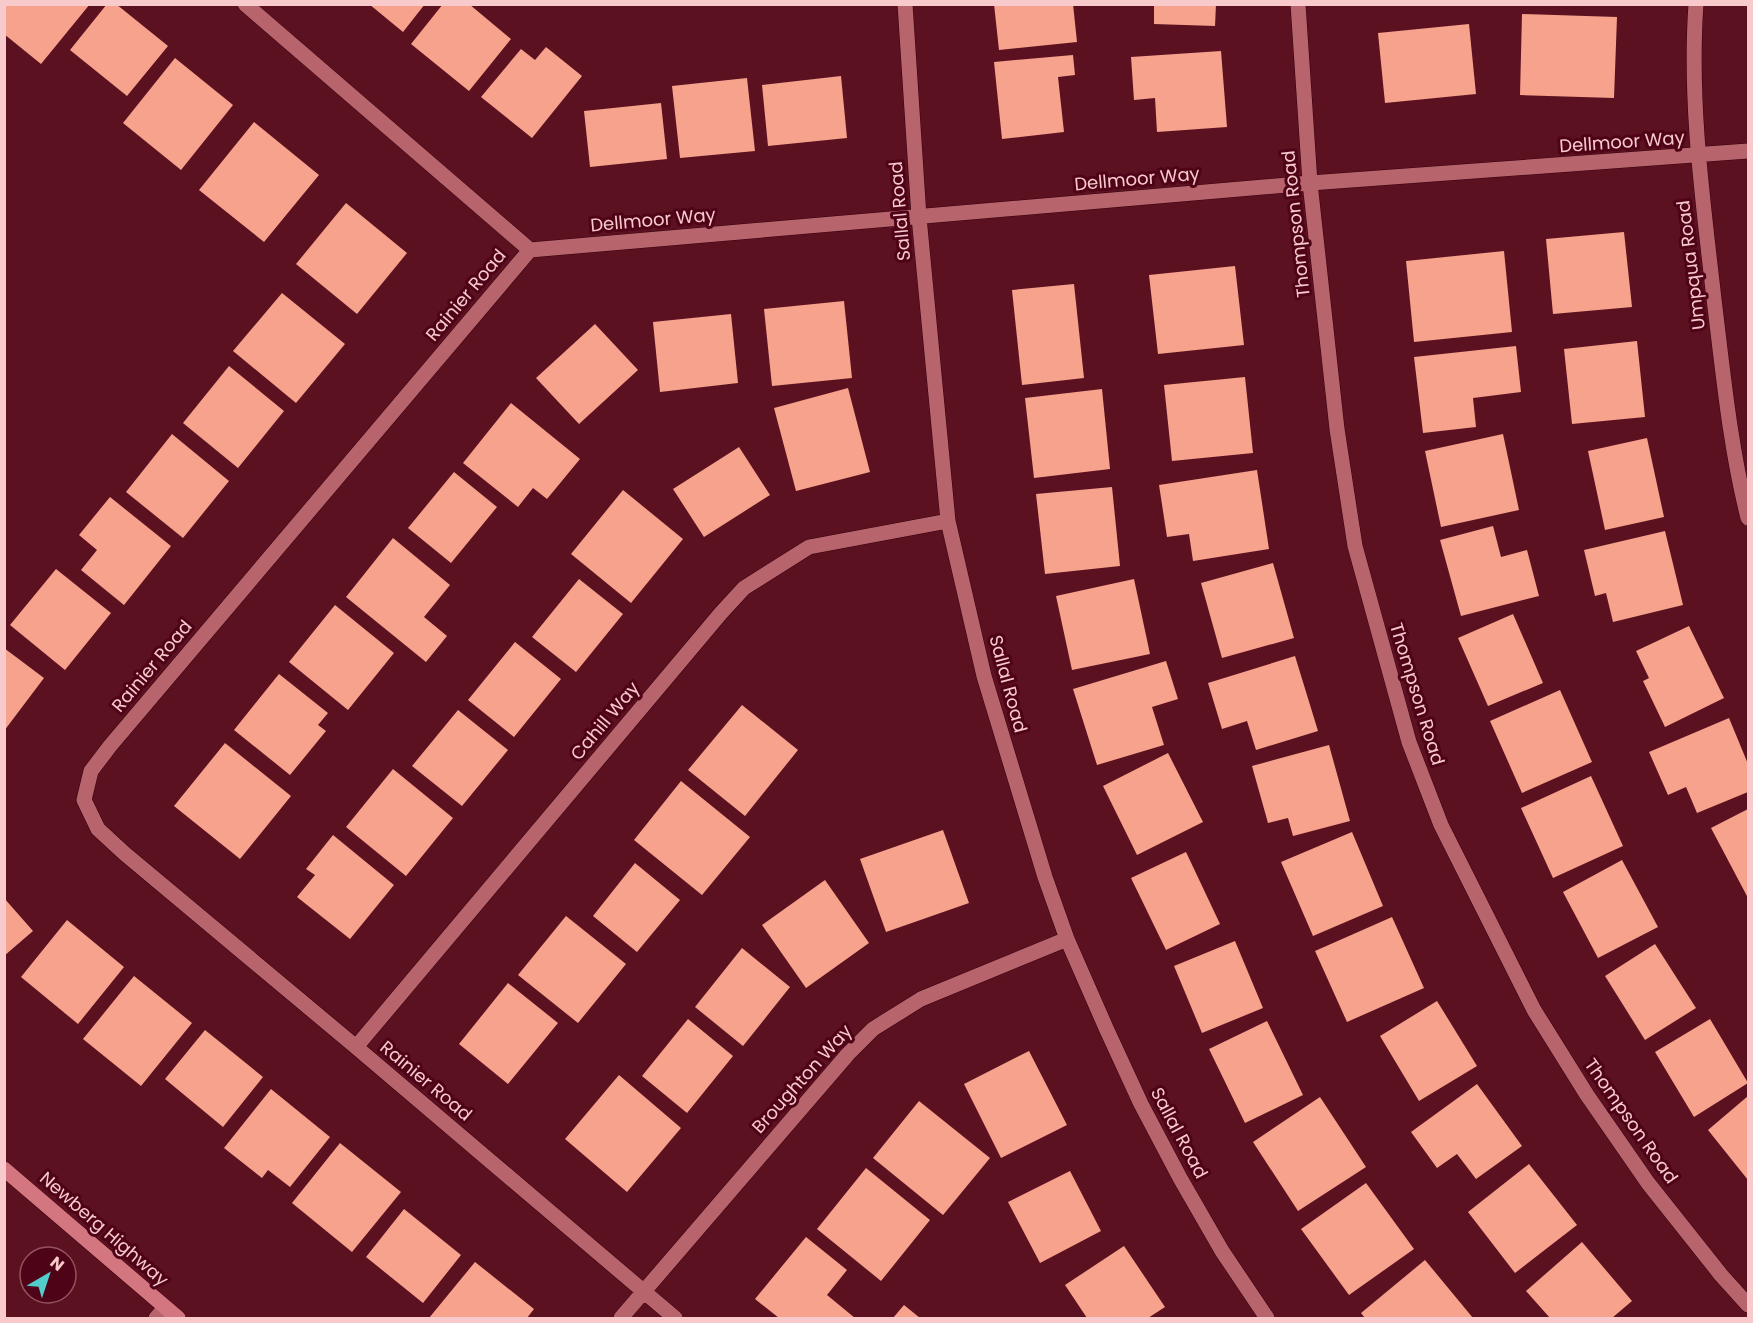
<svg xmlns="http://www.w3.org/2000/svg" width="1753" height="1323" font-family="Poppins,sans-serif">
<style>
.building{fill:#f7a28d}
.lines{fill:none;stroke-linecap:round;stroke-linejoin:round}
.service-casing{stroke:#37010d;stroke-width:16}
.minor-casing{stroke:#37010d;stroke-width:16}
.primary-casing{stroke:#37010d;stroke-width:16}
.service{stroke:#b7646d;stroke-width:15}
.minor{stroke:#b7646d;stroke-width:15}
.primary{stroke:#d47680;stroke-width:15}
.labels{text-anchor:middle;stroke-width:6;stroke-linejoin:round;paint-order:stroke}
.street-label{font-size:18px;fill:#f8cacc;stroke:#4f0317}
</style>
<rect width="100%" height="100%" fill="#5c1121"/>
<path class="building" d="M4,4H90L41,64L4,34Z
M107,4H116L168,46L127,96L70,50Z
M369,4H425L403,32Z
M443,4H469L511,39L469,91L411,44Z
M994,4H1073L1077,42L999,50Z
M1154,4H1216L1215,26L1154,24Z
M1522,14L1617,17L1614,98L1520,95Z
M1469,24L1476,94L1385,103L1378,33Z
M546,47L582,76L532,138L481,97L521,49L535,60Z
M1221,51L1227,127L1157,132L1155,98L1134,100L1131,57Z
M1073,55L1075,75L1058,77L1064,132L1002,139L994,62Z
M175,58L233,105L181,170L123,123Z
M841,76L847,138L768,146L762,85Z
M747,78L755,151L680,158L672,86Z
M661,103L667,159L590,167L584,111Z
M254,122L319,175L264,242L199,190Z
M346,203L407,253L357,314L296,264Z
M1624,232L1632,307L1553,314L1546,239Z
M1504,251L1512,332L1414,342L1406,261Z
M1235,266L1244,345L1158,354L1149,275Z
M1074,284L1084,378L1022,385L1012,290Z
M282,293L345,344L296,403L233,351Z
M844,301L852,378L772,386L764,309Z
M731,314L738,383L660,392L653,322Z
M595,324L638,370L579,424L536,378Z
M1637,341L1645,417L1572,424L1564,349Z
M1516,346L1521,392L1473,398L1476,427L1423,433L1414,357Z
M229,366L284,411L238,468L183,423Z
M1245,377L1253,453L1172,461L1164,385Z
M848,388L870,472L796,491L774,408Z
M1102,389L1110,469L1034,478L1025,398Z
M511,403L580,459L547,499L533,488L518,507L463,463Z
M172,434L229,481L183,538L126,492Z
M1503,434L1519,510L1441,527L1425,451Z
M1647,438L1664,517L1605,530L1588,451Z
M739,447L770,495L704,537L673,489Z
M1257,470L1269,549L1193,561L1189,534L1167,537L1159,485Z
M454,472L497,507L451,563L408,528Z
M1112,487L1120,566L1045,574L1036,494Z
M623,490L683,539L631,603L571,554Z
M110,497L171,546L124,605L81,570L97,550L79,535Z
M1493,526L1501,557L1527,550L1539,596L1461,616L1440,540Z
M1665,531L1683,605L1613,622L1606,593L1595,596L1584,550Z
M393,538L450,585L424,617L447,636L426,662L346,597Z
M1273,563L1294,638L1222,658L1201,583Z
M56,569L111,613L65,670L10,625Z
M579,579L623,614L576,672L532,637Z
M1134,579L1150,654L1072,670L1056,596Z
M335,605L394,653L348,710L289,662Z
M1513,614L1543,683L1488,706L1458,638Z
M1689,626L1724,698L1665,727L1643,681L1649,678L1636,651Z
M515,642L561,679L514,737L468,700Z
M4,648L44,678L4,731Z
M1295,656L1318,731L1256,750L1247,721L1222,729L1208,683Z
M1166,661L1178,699L1152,707L1164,745L1097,765L1073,689Z
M279,674L328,713L318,725L326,731L290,775L234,730Z
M1560,690L1592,762L1522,793L1490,721Z
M742,705L798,750L745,816L688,770Z
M458,710L508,750L462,806L412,766Z
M1729,718L1748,764V792L1697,813L1686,787L1668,795L1649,752Z
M225,743L291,796L240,859L174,806Z
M1329,745L1350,821L1293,836L1288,818L1268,823L1252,766Z
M1168,753L1203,822L1137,855L1103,786Z
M393,769L453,818L406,876L346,827Z
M1591,776L1623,846L1553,878L1521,808Z
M681,781L750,837L702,895L634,840Z
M1748,809V898L1711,828Z
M943,830L969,903L886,932L860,859Z
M1352,832L1383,906L1313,936L1281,862Z
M333,835L394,885L350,939L297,897L315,875L306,869Z
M1186,852L1220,924L1166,950L1131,878Z
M1622,860L1658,927L1598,958L1563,892Z
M635,863L680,900L637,952L593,916Z
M825,880L869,943L806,988L762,925Z
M4,898L33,931L4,956Z
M566,916L626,964L578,1023L518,975Z
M1392,917L1424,988L1347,1022L1315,951Z
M67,920L124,967L78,1024L21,977Z
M1235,941L1263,1008L1202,1033L1174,966Z
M1655,944L1696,1008L1645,1040L1605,976Z
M742,948L790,987L743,1046L695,1007Z
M134,976L192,1023L141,1086L83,1039Z
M508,983L558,1023L508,1084L459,1044Z
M1437,1001L1477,1066L1419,1101L1380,1036Z
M688,1019L733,1056L687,1113L642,1076Z
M1710,1019L1748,1083L1694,1117L1655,1052Z
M1267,1021L1303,1095L1245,1123L1209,1049Z
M205,1030L263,1077L223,1127L165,1079Z
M1029,1051L1067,1125L1001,1158L964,1084Z
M619,1075L681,1128L627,1192L565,1139Z
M1477,1084L1522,1146L1476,1179L1457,1154L1437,1168L1411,1132Z
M271,1089L330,1137L290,1187L268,1170L262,1178L224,1148Z
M1748,1096V1180L1708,1130Z
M1320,1097L1366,1167L1298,1211L1253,1142Z
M919,1101L990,1158L943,1215L873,1158Z
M340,1143L401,1192L352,1252L292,1203Z
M1529,1164L1577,1225L1515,1273L1468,1212Z
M866,1168L930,1220L881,1281L817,1229Z
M1070,1171L1101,1231L1040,1263L1008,1202Z
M1366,1183L1414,1249L1349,1295L1301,1229Z
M404,1209L461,1255L423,1303L366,1257Z
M806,1237L847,1270L827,1295L855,1318H779L755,1299Z
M1582,1242L1632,1301L1612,1318H1550L1526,1291Z
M1124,1246L1165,1307L1148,1318H1087L1065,1285Z
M1425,1260L1473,1318H1365L1361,1313Z
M475,1262L534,1309L527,1318H429Z
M904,1305L920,1318H893Z"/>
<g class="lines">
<g class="service-casing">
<path id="service" d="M156,1318L165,1308"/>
</g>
<g class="minor-casing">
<path id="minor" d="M245,4L530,250
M905,4L919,217L948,521L984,676L1045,877L1067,939L1106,1028L1141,1104L1180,1178L1222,1251L1267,1318
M1298,4L1310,183L1337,429L1355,546L1409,742L1441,825L1534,1010L1587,1095L1648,1183L1721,1275L1748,1305
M1696,4C1689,103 1703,201 1714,299C1723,372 1730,447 1748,518
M530,250L110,746L91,771L84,800L98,829L124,853L356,1047L675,1318
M530,250L1310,183L1748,151
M356,1047L721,613L744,588L809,547L948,521
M621,1318L848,1054L873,1029L921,999L1067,939"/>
</g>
<g class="primary-casing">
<path id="primary" d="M4,1169L178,1318"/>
</g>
<use href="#service" class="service"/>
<use href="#minor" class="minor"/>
<use href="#primary" class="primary"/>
</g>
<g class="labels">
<g class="street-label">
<text transform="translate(1622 142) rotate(-4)" y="6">Dellmoor Way</text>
<text transform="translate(1137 179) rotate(-5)" y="6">Dellmoor Way</text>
<text transform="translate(900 211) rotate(-95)" y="6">Sallal Road</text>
<text transform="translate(653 220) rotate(-5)" y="6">Dellmoor Way</text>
<text transform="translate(1296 224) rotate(-96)" y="6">Thompson Road</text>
<text transform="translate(1691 265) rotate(-97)" y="6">Umpqua Road</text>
<text transform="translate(466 295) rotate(-50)" y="6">Rainier Road</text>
<text transform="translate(152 666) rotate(-50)" y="6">Rainier Road</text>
<text transform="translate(1008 684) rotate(75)" y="6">Sallal Road</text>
<text transform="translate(1417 694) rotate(73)" y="6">Thompson Road</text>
<text transform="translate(605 721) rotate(-50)" y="6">Cahill Way</text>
<text transform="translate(802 1079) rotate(-48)" y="6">Broughton Way</text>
<text transform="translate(426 1081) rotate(40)" y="6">Rainier Road</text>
<text transform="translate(1631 1121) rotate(55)" y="6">Thompson Road</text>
<text transform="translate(1179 1133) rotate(62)" y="6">Sallal Road</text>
<text transform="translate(104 1229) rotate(41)" y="6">Newberg Highway</text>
</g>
</g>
<rect width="1753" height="1323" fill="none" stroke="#f8cacc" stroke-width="12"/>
<g transform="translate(48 1275) rotate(39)"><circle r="28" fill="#4f0317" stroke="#93535f" stroke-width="1.5"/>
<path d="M0-4.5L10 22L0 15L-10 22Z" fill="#52cdcc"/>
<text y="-9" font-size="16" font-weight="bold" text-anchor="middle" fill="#f8cacc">N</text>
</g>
</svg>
